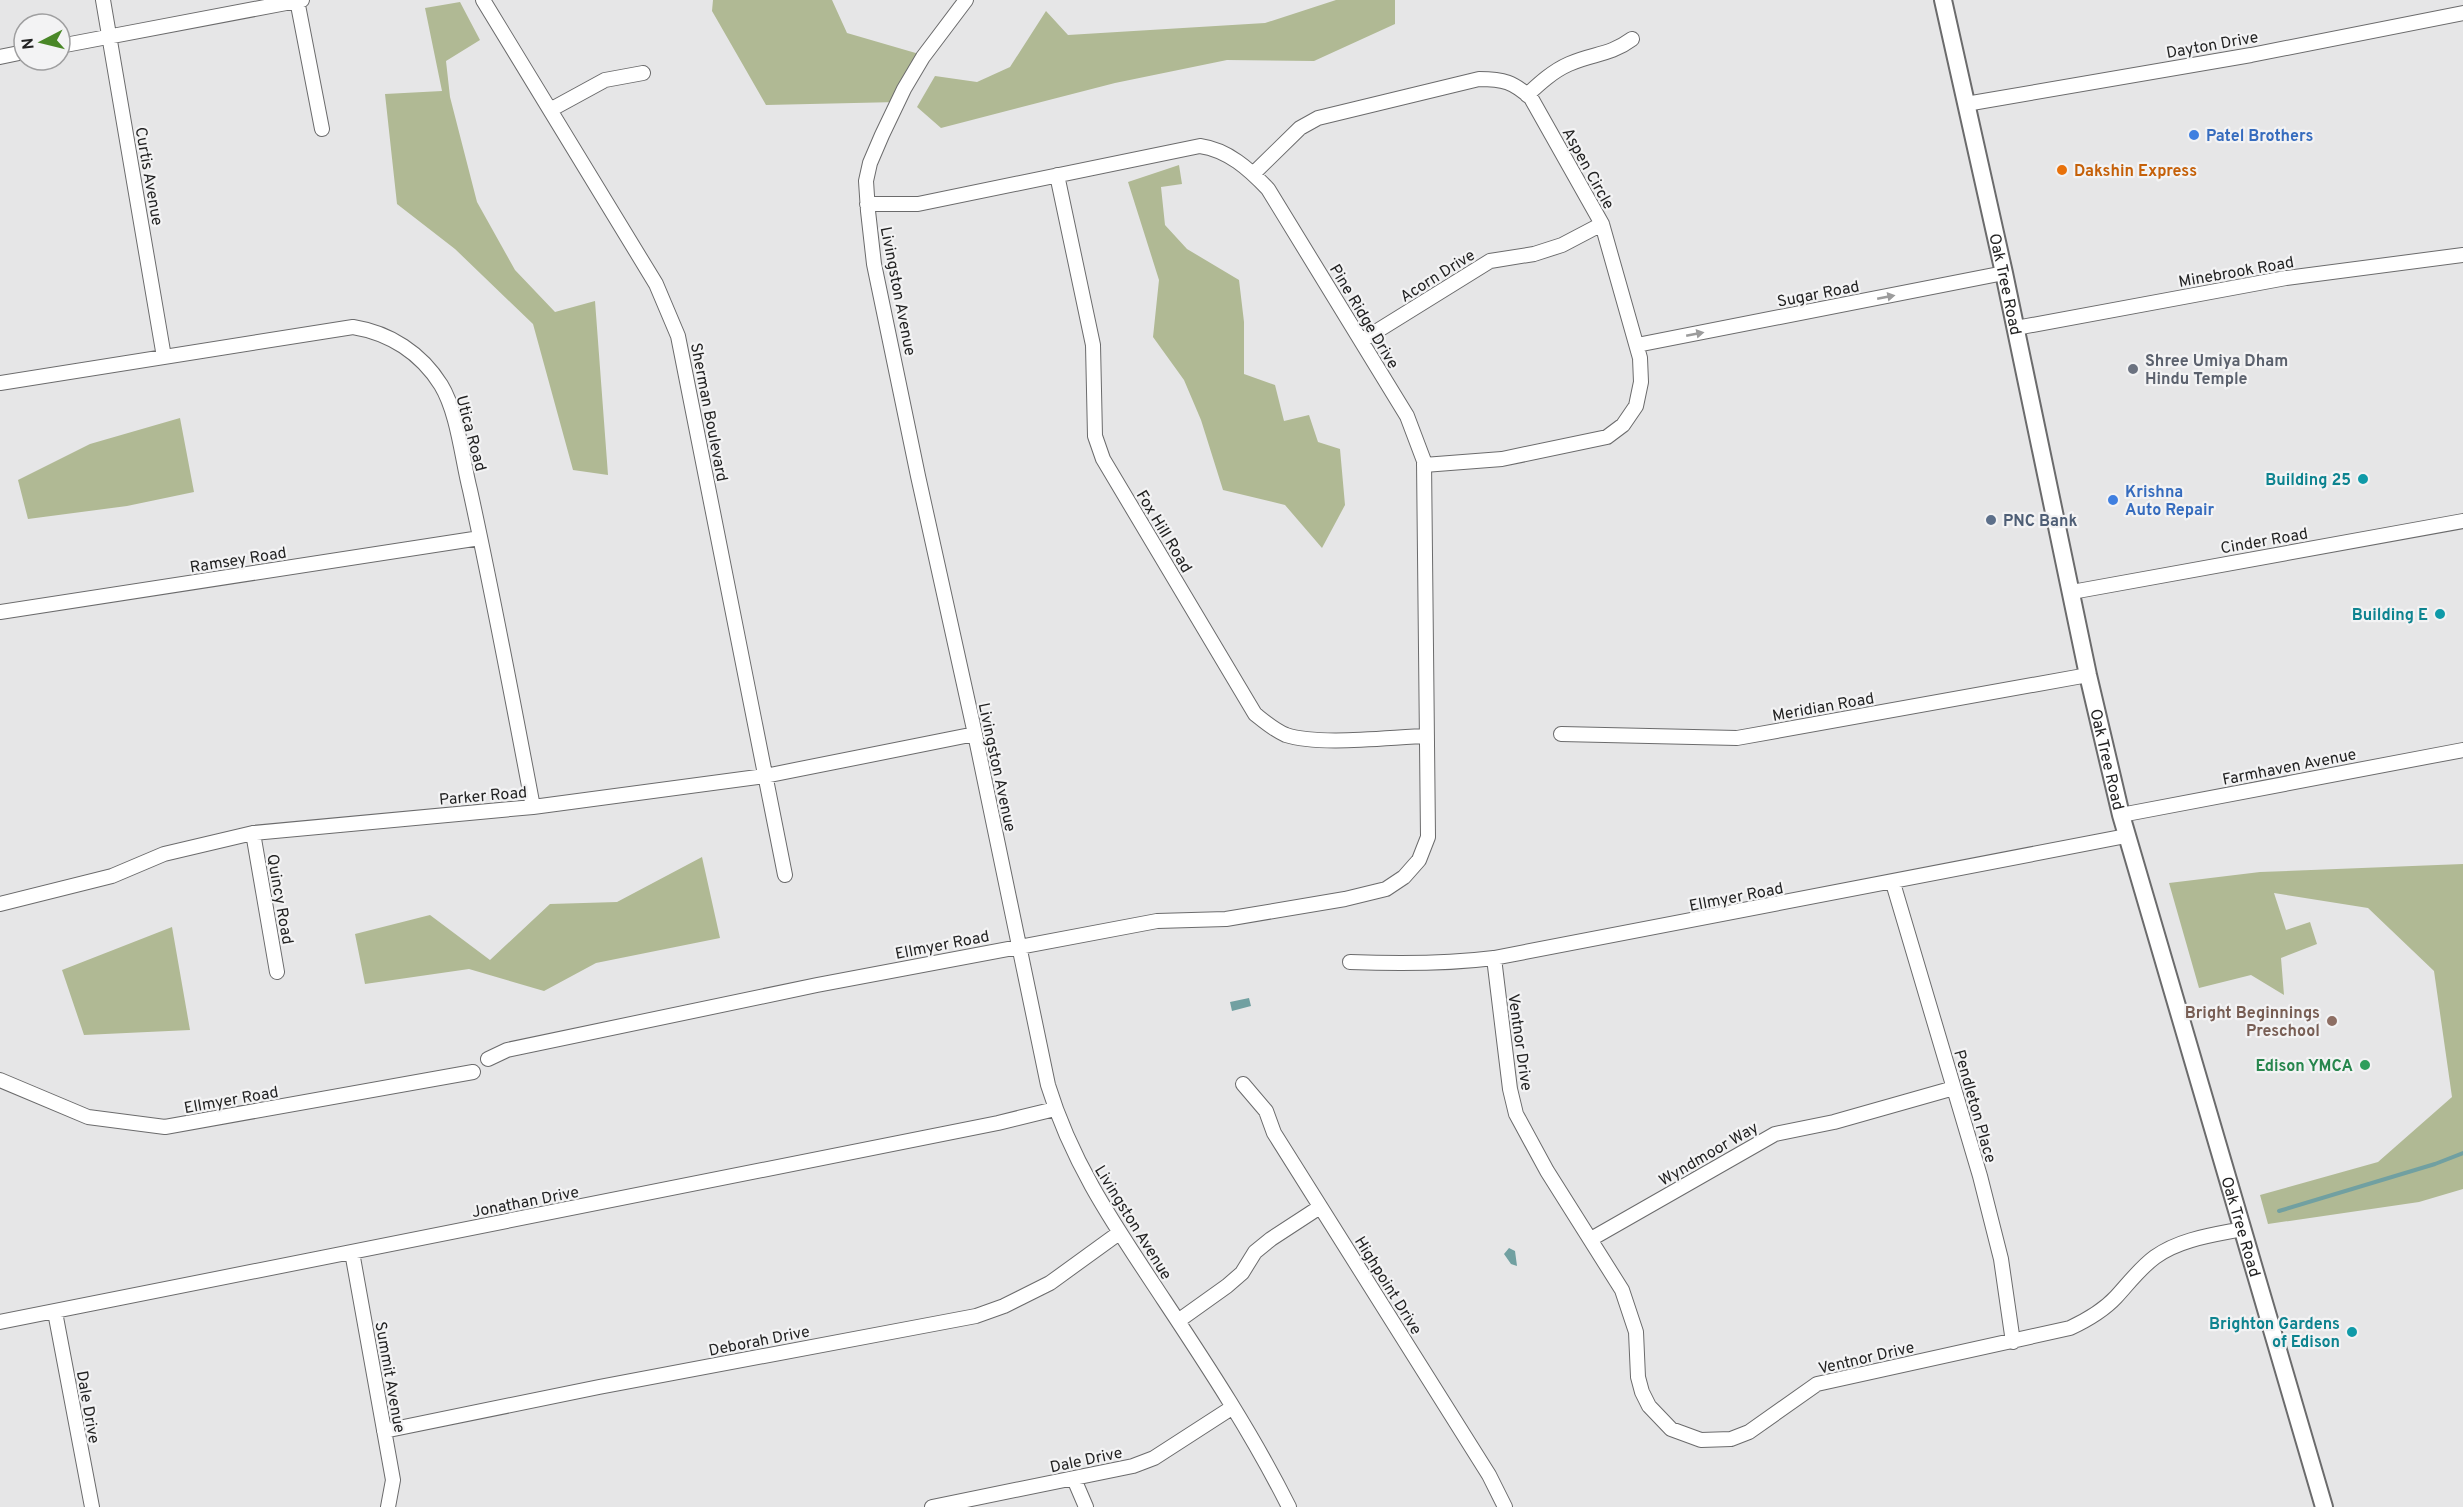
<svg xmlns="http://www.w3.org/2000/svg" width="2463" height="1507" font-family="Overpass,sans-serif">
<style>
.forest{fill:#b0b994}
.water{fill:#71a0a1}
.lines{fill:none;stroke-linecap:round;stroke-linejoin:round}
.stream{stroke:#71a0a1;stroke-width:4}
.minor-casing{stroke:#6b6b6c;stroke-width:16}
.major-casing{stroke:#6b6b6c;stroke-width:20}
.minor{stroke:#fff;stroke-width:14}
.major{stroke:#fff;stroke-width:16}
.oneway{fill:#9c9c9c}
.shop-dot{fill:#3f7fe0;stroke:#f3f3f4;stroke-width:2}
.food-dot{fill:#e8710a;stroke:#f3f3f4;stroke-width:2}
.worship-dot{fill:#6b7280;stroke:#f3f3f4;stroke-width:2}
.culture-dot{fill:#0f9aa8;stroke:#f3f3f4;stroke-width:2}
.service-dot{fill:#5c6f8a;stroke:#f3f3f4;stroke-width:2}
.education-dot{fill:#8d6e63;stroke:#f3f3f4;stroke-width:2}
.leisure-dot{fill:#2e9e5b;stroke:#f3f3f4;stroke-width:2}
.labels{text-anchor:middle;stroke-width:4.5;stroke-linejoin:round;paint-order:stroke}
.street-label{font-size:16px;fill:#222;stroke:#f3f3f4}
.shop-label{font-size:16px;font-weight:bold;fill:#366cbe;stroke:#f3f3f4;text-anchor:start}
.food-label{font-size:16px;font-weight:bold;fill:#c56008;stroke:#f3f3f4;text-anchor:start}
.worship-label{font-size:16px;font-weight:bold;fill:#5b616d;stroke:#f3f3f4;text-anchor:start}
.culture-label{font-size:16px;font-weight:bold;fill:#0d838f;stroke:#f3f3f4;text-anchor:end}
.service-label{font-size:16px;font-weight:bold;fill:#4e5e75;stroke:#f3f3f4;text-anchor:start}
.education-label{font-size:16px;font-weight:bold;fill:#785e54;stroke:#f3f3f4;text-anchor:end}
.leisure-label{font-size:16px;font-weight:bold;fill:#27864d;stroke:#f3f3f4;text-anchor:end}
</style>
<rect width="100%" height="100%" fill="#e6e6e7"/>
<path class="forest" d="M713,0H832L847,33L926,56L898,102L766,105L712,11Z
M1336,0H1395V24L1314,61L1227,60L1115,83L941,128L917,107L935,76L977,82L1010,67L1046,11L1068,35L1265,23Z
M460,2L480,40L446,61L450,97L477,202L515,270L555,312L595,301L608,475L573,470L533,324L455,249L397,204L385,94L442,91L425,8Z
M1179,165L1182,184L1161,187L1165,225L1187,249L1239,280L1244,322V374L1275,385L1284,421L1309,415L1318,442L1340,449L1345,505L1322,548L1285,505L1223,490L1201,420L1184,380L1153,337L1159,280L1128,182Z
M180,418L194,492L127,506L28,519L18,480L90,444Z
M702,857L720,938L596,963L544,991L469,969L365,984L355,934L430,915L490,960L550,904L617,902Z
M2463,864V1189L2419,1202L2268,1224L2260,1195L2378,1162L2452,1097L2434,971L2368,908L2274,893L2286,930L2310,922L2317,944L2281,958L2284,995L2251,975L2199,988L2169,883L2260,872Z
M172,927L190,1030L84,1035L62,970Z"/>
<path class="water" d="M1249,998L1251,1006L1232,1011L1230,1002Z
M1509,1248L1515,1251L1517,1266L1511,1264L1504,1254Z"/>
<g class="lines">
<path class="stream" d="M2279,1211L2435,1164L2463,1153"/>
<g class="minor-casing">
<path id="minor" d="M103,0L164,357
M297,0L322,129
M483,0L656,284L678,336L785,875
M966,0L923,57L904,89L882,135L870,163L866,181L868,211L874,264L918,476L975,734L1048,1085C1073,1167 1118,1230 1164,1300C1209,1368 1253,1435 1289,1507
M60,46L302,0
M0,57L24,52
M1527,95C1540,83 1553,71 1569,64C1593,53 1609,56 1632,39
M1966,104L2251,55L2463,13
M550,110L605,80L643,73
M1253,174L1300,128L1318,118L1479,79C1504,79 1513,82 1531,98L1602,224L1640,358L1641,382L1636,406L1623,425L1607,437L1502,459L1424,465
M1057,175L1093,345L1095,436L1103,459L1255,714C1265,722 1274,730 1286,735C1319,746 1391,737 1427,736
M2016,328L2286,278L2463,255
M1361,341L1490,261L1534,254L1562,245L1602,224
M1637,345L2004,273
M0,383L353,327C390,333 421,353 441,385C458,413 462,459 470,490C493,595 513,701 533,807
M2072,592L2463,521
M0,612L480,538
M1561,734L1737,738L2088,675
M2121,815L2463,750
M253,833L277,972
M1893,883L1980,1176L2001,1259L2013,1342
M0,904L112,876L164,854L253,833L533,807L765,776L975,734
M1494,958L1510,1089L1516,1114L1547,1171L1622,1290L1636,1332L1638,1377L1642,1392L1649,1406L1671,1429L1701,1440L1731,1439L1749,1432L1817,1384L2070,1328C2087,1320 2103,1311 2116,1297C2128,1284 2140,1268 2155,1257C2180,1239 2213,1235 2243,1229
M1350,962C1398,964 1446,964 1494,958L2126,836
M488,1059L507,1050L817,985L1157,921L1226,919L1345,899L1386,889L1404,877L1419,860L1428,837L1424,461L1407,416L1268,189C1249,169 1228,150 1200,146L918,204H867
M0,1080L88,1117L165,1127L473,1072
M1243,1084L1266,1111L1274,1133L1489,1475L1505,1507
M1591,1239L1775,1134L1834,1122L1954,1088
M352,1252L393,1480L388,1507
M55,1312L92,1507
M1178,1321L1227,1286L1242,1273L1255,1252L1271,1239L1320,1207
M0,1322L998,1123L1055,1109
M384,1431L599,1387L976,1316L1004,1306L1050,1283L1119,1233
M1074,1479L1086,1507
M932,1507L1133,1466L1154,1458L1233,1407"/>
</g>
<g class="major-casing">
<g id="major">
<path id="s1" d="M1943,0L2004,273L2088,675L2121,815L2324,1507"/>
</g>
</g>
<use href="#minor" class="minor"/>
<use href="#major" class="major"/>
</g>
<defs><path id="oneway-solid" d="M-6-.8H1V-3.2L6.5 0L1 3.2V.8H-6Z" transform="scale(1.5)"/></defs>
<g class="oneway">
<use href="#oneway-solid" transform="translate(1886 297) rotate(-11)"/>
<use href="#oneway-solid" transform="translate(1695 334) rotate(-11)"/>
</g>
<g class="shop-dot">
<circle cx="2194" cy="135" r="6"/>
<circle cx="2113" cy="500" r="6"/>
</g>
<circle class="food-dot" cx="2062" cy="170" r="6"/>
<circle class="worship-dot" cx="2133" cy="369" r="6"/>
<g class="culture-dot">
<circle cx="2363" cy="479" r="6"/>
<circle cx="2440" cy="614" r="6"/>
<circle cx="2352" cy="1332" r="6"/>
</g>
<circle class="service-dot" cx="1991" cy="520" r="6"/>
<circle class="education-dot" cx="2332" cy="1021" r="6"/>
<circle class="leisure-dot" cx="2365" cy="1065" r="6"/>
<g class="labels">
<g class="street-label">
<text transform="translate(2212 44) rotate(-10)" y="6">Dayton Drive</text>
<text transform="translate(1589 168) rotate(61)" y="6">Aspen Circle</text>
<text transform="translate(150 176) rotate(80)" y="6">Curtis Avenue</text>
<text transform="translate(2236 271) rotate(-10)" y="6">Minebrook Road</text>
<text transform="translate(1437 275) rotate(-32)" y="6">Acorn Drive</text>
<text dy="6" stroke="none"><textPath href="#s1" startOffset="291">Oak Tree Road</textPath></text>
<text transform="translate(899 291) rotate(79)" y="6">Livingston Avenue</text>
<text transform="translate(1818 293) rotate(-11)" y="6">Sugar Road</text>
<text transform="translate(1365 316) rotate(59)" y="6">Pine Ridge Drive</text>
<text transform="translate(710 412) rotate(79)" y="6">Sherman Boulevard</text>
<text transform="translate(472 433) rotate(75)" y="6">Utica Road</text>
<text transform="translate(1165 531) rotate(59)" y="6">Fox Hill Road</text>
<text transform="translate(2264 540) rotate(-10)" y="6">Cinder Road</text>
<text transform="translate(238 559) rotate(-9)" y="6">Ramsey Road</text>
<text transform="translate(1823 706) rotate(-10)" y="6">Meridian Road</text>
<text dy="6" stroke="none"><textPath href="#s1" startOffset="777">Oak Tree Road</textPath></text>
<text transform="translate(2289 766) rotate(-11)" y="6">Farmhaven Avenue</text>
<text transform="translate(998 767) rotate(78)" y="6">Livingston Avenue</text>
<text transform="translate(483 795) rotate(-5)" y="6">Parker Road</text>
<text transform="translate(1736 896) rotate(-11)" y="6">Ellmyer Road</text>
<text transform="translate(281 899) rotate(80)" y="6">Quincy Road</text>
<text transform="translate(942 944) rotate(-11)" y="6">Ellmyer Road</text>
<text transform="translate(1521 1042) rotate(82)" y="6">Ventnor Drive</text>
<text transform="translate(231 1099) rotate(-10)" y="6">Ellmyer Road</text>
<text transform="translate(1976 1106) rotate(74)" y="6">Pendleton Place</text>
<text transform="translate(1708 1153) rotate(-30)" y="6">Wyndmoor Way</text>
<text transform="translate(525 1201) rotate(-11)" y="6">Jonathan Drive</text>
<text transform="translate(1134 1222) rotate(58)" y="6">Livingston Avenue</text>
<text dy="6" stroke="none"><textPath href="#s1" startOffset="1263">Oak Tree Road</textPath></text>
<text transform="translate(1389 1285) rotate(58)" y="6">Highpoint Drive</text>
<text transform="translate(759 1340) rotate(-11)" y="6">Deborah Drive</text>
<text transform="translate(1866 1357) rotate(-13)" y="6">Ventnor Drive</text>
<text transform="translate(391 1377) rotate(80)" y="6">Summit Avenue</text>
<text transform="translate(89 1407) rotate(80)" y="6">Dale Drive</text>
<text transform="translate(1086 1459) rotate(-12)" y="6">Dale Drive</text>
</g>
<g class="shop-label">
<text x="2206" y="141">Patel Brothers</text>
<text x="2125" y="497">Krishna<tspan x="2125" dy="18">Auto Repair</tspan></text>
</g>
<g class="food-label">
<text x="2074" y="176">Dakshin Express</text>
</g>
<g class="worship-label">
<text x="2145" y="366">Shree Umiya Dham<tspan x="2145" dy="18">Hindu Temple</tspan></text>
</g>
<g class="culture-label">
<text x="2351" y="485">Building 25</text>
<text x="2428" y="620">Building E</text>
<text x="2340" y="1329">Brighton Gardens<tspan x="2340" dy="18">of Edison</tspan></text>
</g>
<g class="service-label">
<text x="2003" y="526">PNC Bank</text>
</g>
<g class="education-label">
<text x="2320" y="1018">Bright Beginnings<tspan x="2320" dy="18">Preschool</tspan></text>
</g>
<g class="leisure-label">
<text x="2353" y="1071">Edison YMCA</text>
</g>
</g>
<g transform="translate(42 42) rotate(263)"><circle r="28" fill="#f3f3f4" stroke="#9f9fa0" stroke-width="1.5"/>
<path d="M0-4.5L10 22L0 15L-10 22Z" fill="#498727"/>
<text y="-9" font-size="16" font-weight="bold" text-anchor="middle" fill="#222222">N</text>
</g>
</svg>
